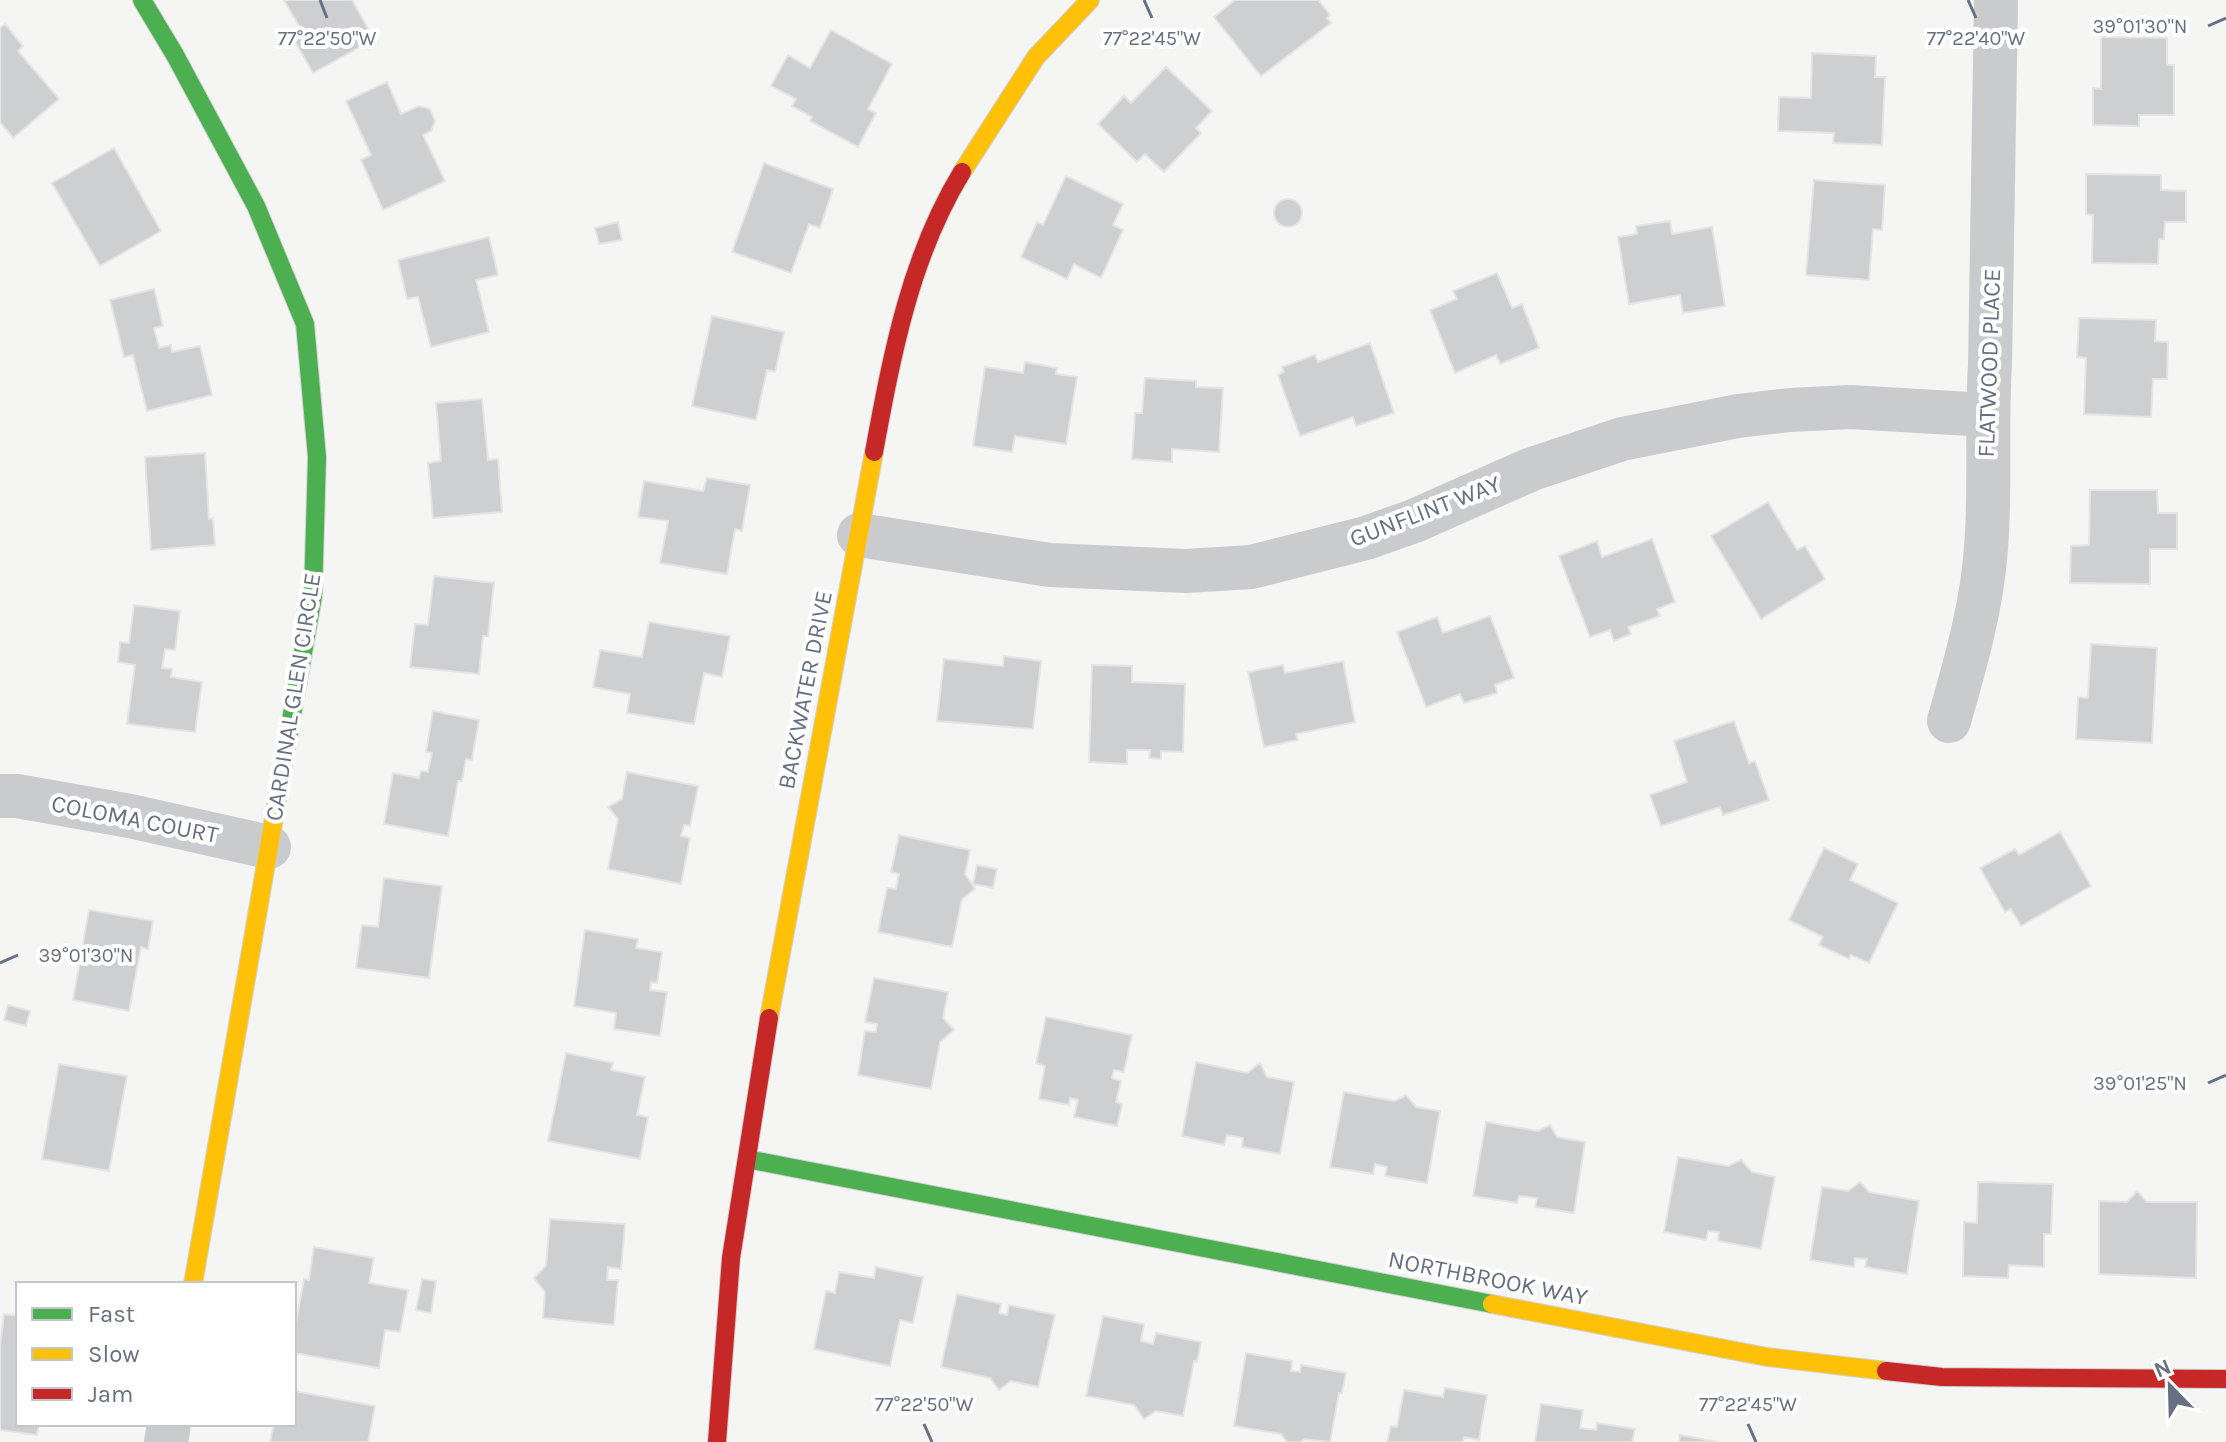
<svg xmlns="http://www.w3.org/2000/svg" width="2226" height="1442" font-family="Karla,sans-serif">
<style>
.building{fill:#cecfd0;stroke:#e4e4e4;stroke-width:2}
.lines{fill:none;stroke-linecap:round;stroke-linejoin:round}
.fast-casing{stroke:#d1d1d2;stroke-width:20}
.slow-casing{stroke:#d1d1d2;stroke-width:20}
.jam-casing{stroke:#d1d1d2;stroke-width:20}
.street{stroke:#cacbcd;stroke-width:44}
.fast{stroke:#4caf50;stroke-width:18}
.slow{stroke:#ffc107;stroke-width:18}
.jam{stroke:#c62828;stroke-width:18}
.ticks{fill:none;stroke:#677082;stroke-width:3}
.labels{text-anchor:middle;stroke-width:8;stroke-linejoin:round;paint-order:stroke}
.street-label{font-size:24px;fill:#677082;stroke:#fff}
.ticks-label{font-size:20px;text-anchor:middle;fill:#677082;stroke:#fff;stroke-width:8;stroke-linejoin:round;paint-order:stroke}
</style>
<rect width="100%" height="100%" fill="#f5f5f4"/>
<path class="building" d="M284,0H352L374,39L313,73L293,38L303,33Z
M1235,0H1318L1330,15L1327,18L1331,23L1261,76L1214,17Z
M5,24L23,46L18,51L59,99L13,138L0,122V28Z
M831,30L892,64L868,109L876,113L858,147L810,121L812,117L792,106L796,99L771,86L788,55L810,68Z
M2101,37L2167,38V65H2174V115H2139V126L2093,125V88L2101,89Z
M1812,53L1876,56L1875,77H1885L1882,145L1833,143L1834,133L1778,131L1779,97L1811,98Z
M1166,67L1212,111L1196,128L1201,133L1164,172L1145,154L1137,162L1098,124L1124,96L1131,103Z
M387,82L401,114L419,106L430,109L435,121L431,131L423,135L445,181L383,210L361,160L371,155L346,101Z
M114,148L161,231L100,266L52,183Z
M764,163L833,189L820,228L809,224L791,273L732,252Z
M2086,174L2161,175V190L2186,191V222H2165L2164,239H2159L2158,264L2092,263L2093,215L2086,214Z
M1066,176L1123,204L1113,225L1123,230L1101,278L1074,264L1067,279L1021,257L1037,222L1043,225Z
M1814,180L1885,185L1882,230L1873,229L1869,280L1806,275Z
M1274 213a14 14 0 1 1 28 0a14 14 0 1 1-28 0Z
M1670,221L1672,234L1712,227L1725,306L1683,313L1680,295L1629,304L1618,237L1637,234L1636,226Z
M618,222L622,240L599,244L595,228Z
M489,237L498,275L476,280L489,332L431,347L418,297L407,299L398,260Z
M1497,273L1512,308L1522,304L1539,348L1500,364L1496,355L1455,373L1430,310L1457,299L1453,291Z
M154,289L163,326L154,328L159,348L171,345L172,352L200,346L212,395L147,411L133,355L124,357L110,300Z
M712,316L784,332L775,372L767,370L756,420L692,406Z
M2079,318L2156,320L2155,341L2168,342L2167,379H2153L2151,417L2084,414L2086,358L2077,357Z
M1370,343L1394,413L1356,426L1353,417L1300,436L1278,375L1284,372L1282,367L1315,355L1318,362Z
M1025,362L1057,368L1056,374L1077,377L1066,444L1015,436L1012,452L973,446L985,367L1023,373Z
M1145,378L1196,381V387L1223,388L1219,452L1172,449V462L1132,459L1135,413H1142Z
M482,399L488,460L498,459L502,512L433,518L428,463L441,461L436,403Z
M205,453L209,519L213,518L215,545L151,550L145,457Z
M707,478L750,485L742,531L735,529L727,574L660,563L668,521L638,517L644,481L703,491Z
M2090,490H2157L2158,513H2177V549H2150V584L2070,583L2071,546L2089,545Z
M1768,502L1797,550L1805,546L1825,579L1761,619L1711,536Z
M1652,539L1675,602L1657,609L1660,616L1628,627L1631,634L1614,641L1610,630L1590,637L1559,556L1597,541L1602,557Z
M434,576L494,583L488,636H483L479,674L410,667L415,624L428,625Z
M134,605L180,611L175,650L165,649L162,668L172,669L171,677L202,682L195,732L127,724L135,665L118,662L120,642L129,643Z
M1490,616L1514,678L1495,685L1497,693L1464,703L1460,694L1426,707L1397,632L1437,617L1443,633Z
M649,622L730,636L722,677L704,673L694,724L627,713L630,694L593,687L600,650L642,657Z
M2091,644L2157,648L2152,743L2076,739L2078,697L2088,698Z
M1004,656L1041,661L1033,729L937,721L944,659L1003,666Z
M1343,661L1355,722L1296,734L1298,740L1264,747L1248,672L1283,665L1285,673Z
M1092,665L1132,666V682L1185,684L1183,752L1161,751V759L1149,758L1150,750H1127V764L1089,762Z
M433,711L479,720L472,760L466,759L462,781H458L448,836L384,824L393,773L419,778L421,771L428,772L432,753L426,752Z
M1734,721L1749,763L1755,761L1769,800L1723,815L1720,807L1661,826L1650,795L1687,782L1674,741Z
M627,772L698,786L690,826L684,825L681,836L690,838L681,884L608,869L618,819L608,807L622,799Z
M2060,832L2091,886L2021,926L2011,909L2005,912L1980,868L2015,849L2019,855Z
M899,835L970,850L965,874L975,889L962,899L952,947L878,932L887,888L896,889L899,874L891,872Z
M1824,848L1858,864L1850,880L1898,903L1869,963L1851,955L1849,959L1819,945L1823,937L1789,920Z
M977,865L997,869L993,888L973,884Z
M384,878L442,886L429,978L356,968L362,925L378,927Z
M89,910L153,921L148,949L141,947L129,1011L73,1000Z
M585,930L638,939L636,948L662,952L657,983L651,982L650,990L667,992L660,1036L614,1029L616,1013L574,1006Z
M874,978L948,992L943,1018L954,1030L940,1042L931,1089L858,1075L865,1031L876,1032L877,1024L865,1022Z
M8,1005L30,1011L26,1026L4,1020Z
M1046,1017L1132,1035L1124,1072L1114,1070L1112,1078L1121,1081L1116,1102L1122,1104L1117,1126L1074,1117L1078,1100L1070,1098L1069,1105L1039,1099L1045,1066L1036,1063Z
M566,1053L613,1063L611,1070L645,1077L637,1115L648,1117L640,1159L548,1141Z
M1196,1062L1247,1073L1260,1063L1267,1077L1294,1082L1280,1154L1242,1147L1243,1138L1227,1135L1224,1145L1182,1136Z
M59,1064L127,1076L109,1171L42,1159Z
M1344,1092L1395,1101L1406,1095L1416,1107L1440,1111L1427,1183L1385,1176L1387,1167L1375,1164L1373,1174L1330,1167Z
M1486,1122L1538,1131L1550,1125L1557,1137L1585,1142L1574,1213L1535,1207L1537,1198L1519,1196L1517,1203L1473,1196Z
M1678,1157L1728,1166L1741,1160L1752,1172L1775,1177L1761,1249L1718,1241L1719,1232L1708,1231L1706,1240L1664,1232Z
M1860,1182L1869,1192L1919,1201L1907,1274L1865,1267L1867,1259L1855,1258L1854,1267L1810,1260L1822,1187L1848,1191Z
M1978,1182L2053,1184L2051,1234H2044V1267L2009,1265L2008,1278L1963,1276L1964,1222L1977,1223Z
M2137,1191L2147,1202H2197L2196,1278L2099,1274V1201L2127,1202Z
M550,1219L625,1224L621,1269L608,1267L607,1280H618L614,1325L543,1318L545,1292L534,1278L546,1266Z
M314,1247L374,1258L369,1283L408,1290L400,1332L385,1330L379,1368L294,1353V1334L304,1279L309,1280Z
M876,1267L923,1277L913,1323L900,1320L890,1366L814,1349L826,1291L835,1293L839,1272L874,1278Z
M422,1279L436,1281L431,1313L416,1310Z
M957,1294L1001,1304L999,1313L1007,1315L1009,1305L1055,1315L1038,1387L1011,1381L999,1390L990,1378L941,1367Z
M4,1314L18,1316V1424H39L37,1435L0,1430V1347Z
M1103,1316L1144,1324L1141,1341L1153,1344L1156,1333L1201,1342L1197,1362L1194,1361L1183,1416L1156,1411L1144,1419L1134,1405L1086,1396Z
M1246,1353L1292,1361L1291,1371L1300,1372L1301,1365L1346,1373L1342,1393H1339L1330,1442L1304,1439L1300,1442H1287L1281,1434L1234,1426Z
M1445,1388L1487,1395L1479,1440L1464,1437L1463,1442H1387L1391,1426L1397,1427L1404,1390L1443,1397Z
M294,1391L375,1406L368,1442H270L274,1424H294Z
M1541,1404L1583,1410L1580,1428L1596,1430L1597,1423L1635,1429L1632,1442H1535Z
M1680,1435L1718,1442H1679Z"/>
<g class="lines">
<g class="fast-casing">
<path id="fast" d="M142,0L175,55L256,206L305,324L317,457L313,596L283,766
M747,1159L1492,1304"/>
</g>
<g class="slow-casing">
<path id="slow" d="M962,172L1036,57L1090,0
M769,1018L874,452
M193,1284L283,766
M1492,1304L1767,1357L1886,1371"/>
</g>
<g class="jam-casing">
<path id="jam" d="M874,452C892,355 910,257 962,172
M1886,1371L1942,1377L2226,1379
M717,1442L731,1258L769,1018"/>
</g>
<path class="street" d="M859,535L1050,565L1186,571L1251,567L1366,538L1414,521L1532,469L1622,439L1738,416L1790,410L1850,407L1987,415
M1949,721C1965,665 1982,607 1986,548C1991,487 1986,426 1990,365L1996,0
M0,796H17L130,816L269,847
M166,1442L169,1424"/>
<use href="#fast" class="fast"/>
<use href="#slow" class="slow"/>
<use href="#jam" class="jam"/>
</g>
<path class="ticks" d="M320,0L327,18M1144,0L1152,18M1968,0L1976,18M2208,26L2226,18M0,963L18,955M2208,1083L2226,1075M924,1424L932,1442M1748,1424L1756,1442"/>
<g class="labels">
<g class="street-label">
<text transform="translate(1989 363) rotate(-88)" y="8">FLATWOOD PLACE</text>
<text transform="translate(1425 511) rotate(-21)" y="8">GUNFLINT WAY</text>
<text transform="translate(805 690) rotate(-79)" y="8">BACKWATER DRIVE</text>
<text transform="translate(293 697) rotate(-81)" y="8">CARDINAL GLEN CIRCLE</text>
<text transform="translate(135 819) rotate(11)" y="8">COLOMA COURT</text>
<text transform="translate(1488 1278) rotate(11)" y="8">NORTHBROOK WAY</text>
</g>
</g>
<g class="ticks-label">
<text x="2140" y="33">39°01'30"N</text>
<text x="327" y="45">77°22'50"W</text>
<text x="1152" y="45">77°22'45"W</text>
<text x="1976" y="45">77°22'40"W</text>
<text x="86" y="962">39°01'30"N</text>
<text x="2140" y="1090">39°01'25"N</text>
<text x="924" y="1411">77°22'50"W</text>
<text x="1748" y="1411">77°22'45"W</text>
</g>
<rect x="16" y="1282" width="280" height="144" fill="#ffffff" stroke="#c2c6cd" stroke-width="2"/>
<rect x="32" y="1308" width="40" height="12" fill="#4caf50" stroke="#c2c6cd" stroke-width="2"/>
<text x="88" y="1322" font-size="24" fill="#677082">Fast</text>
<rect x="32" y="1348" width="40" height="12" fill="#ffc107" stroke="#c2c6cd" stroke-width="2"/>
<text x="88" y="1362" font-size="24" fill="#677082">Slow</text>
<rect x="32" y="1388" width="40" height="12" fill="#c62828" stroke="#c2c6cd" stroke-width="2"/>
<text x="88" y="1402" font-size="24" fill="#677082">Jam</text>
<g transform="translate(2170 1386) rotate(337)" stroke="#ffffff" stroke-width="6" paint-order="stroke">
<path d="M0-6L14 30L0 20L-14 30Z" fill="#677082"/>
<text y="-12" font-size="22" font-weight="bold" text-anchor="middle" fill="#677082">N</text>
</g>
</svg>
